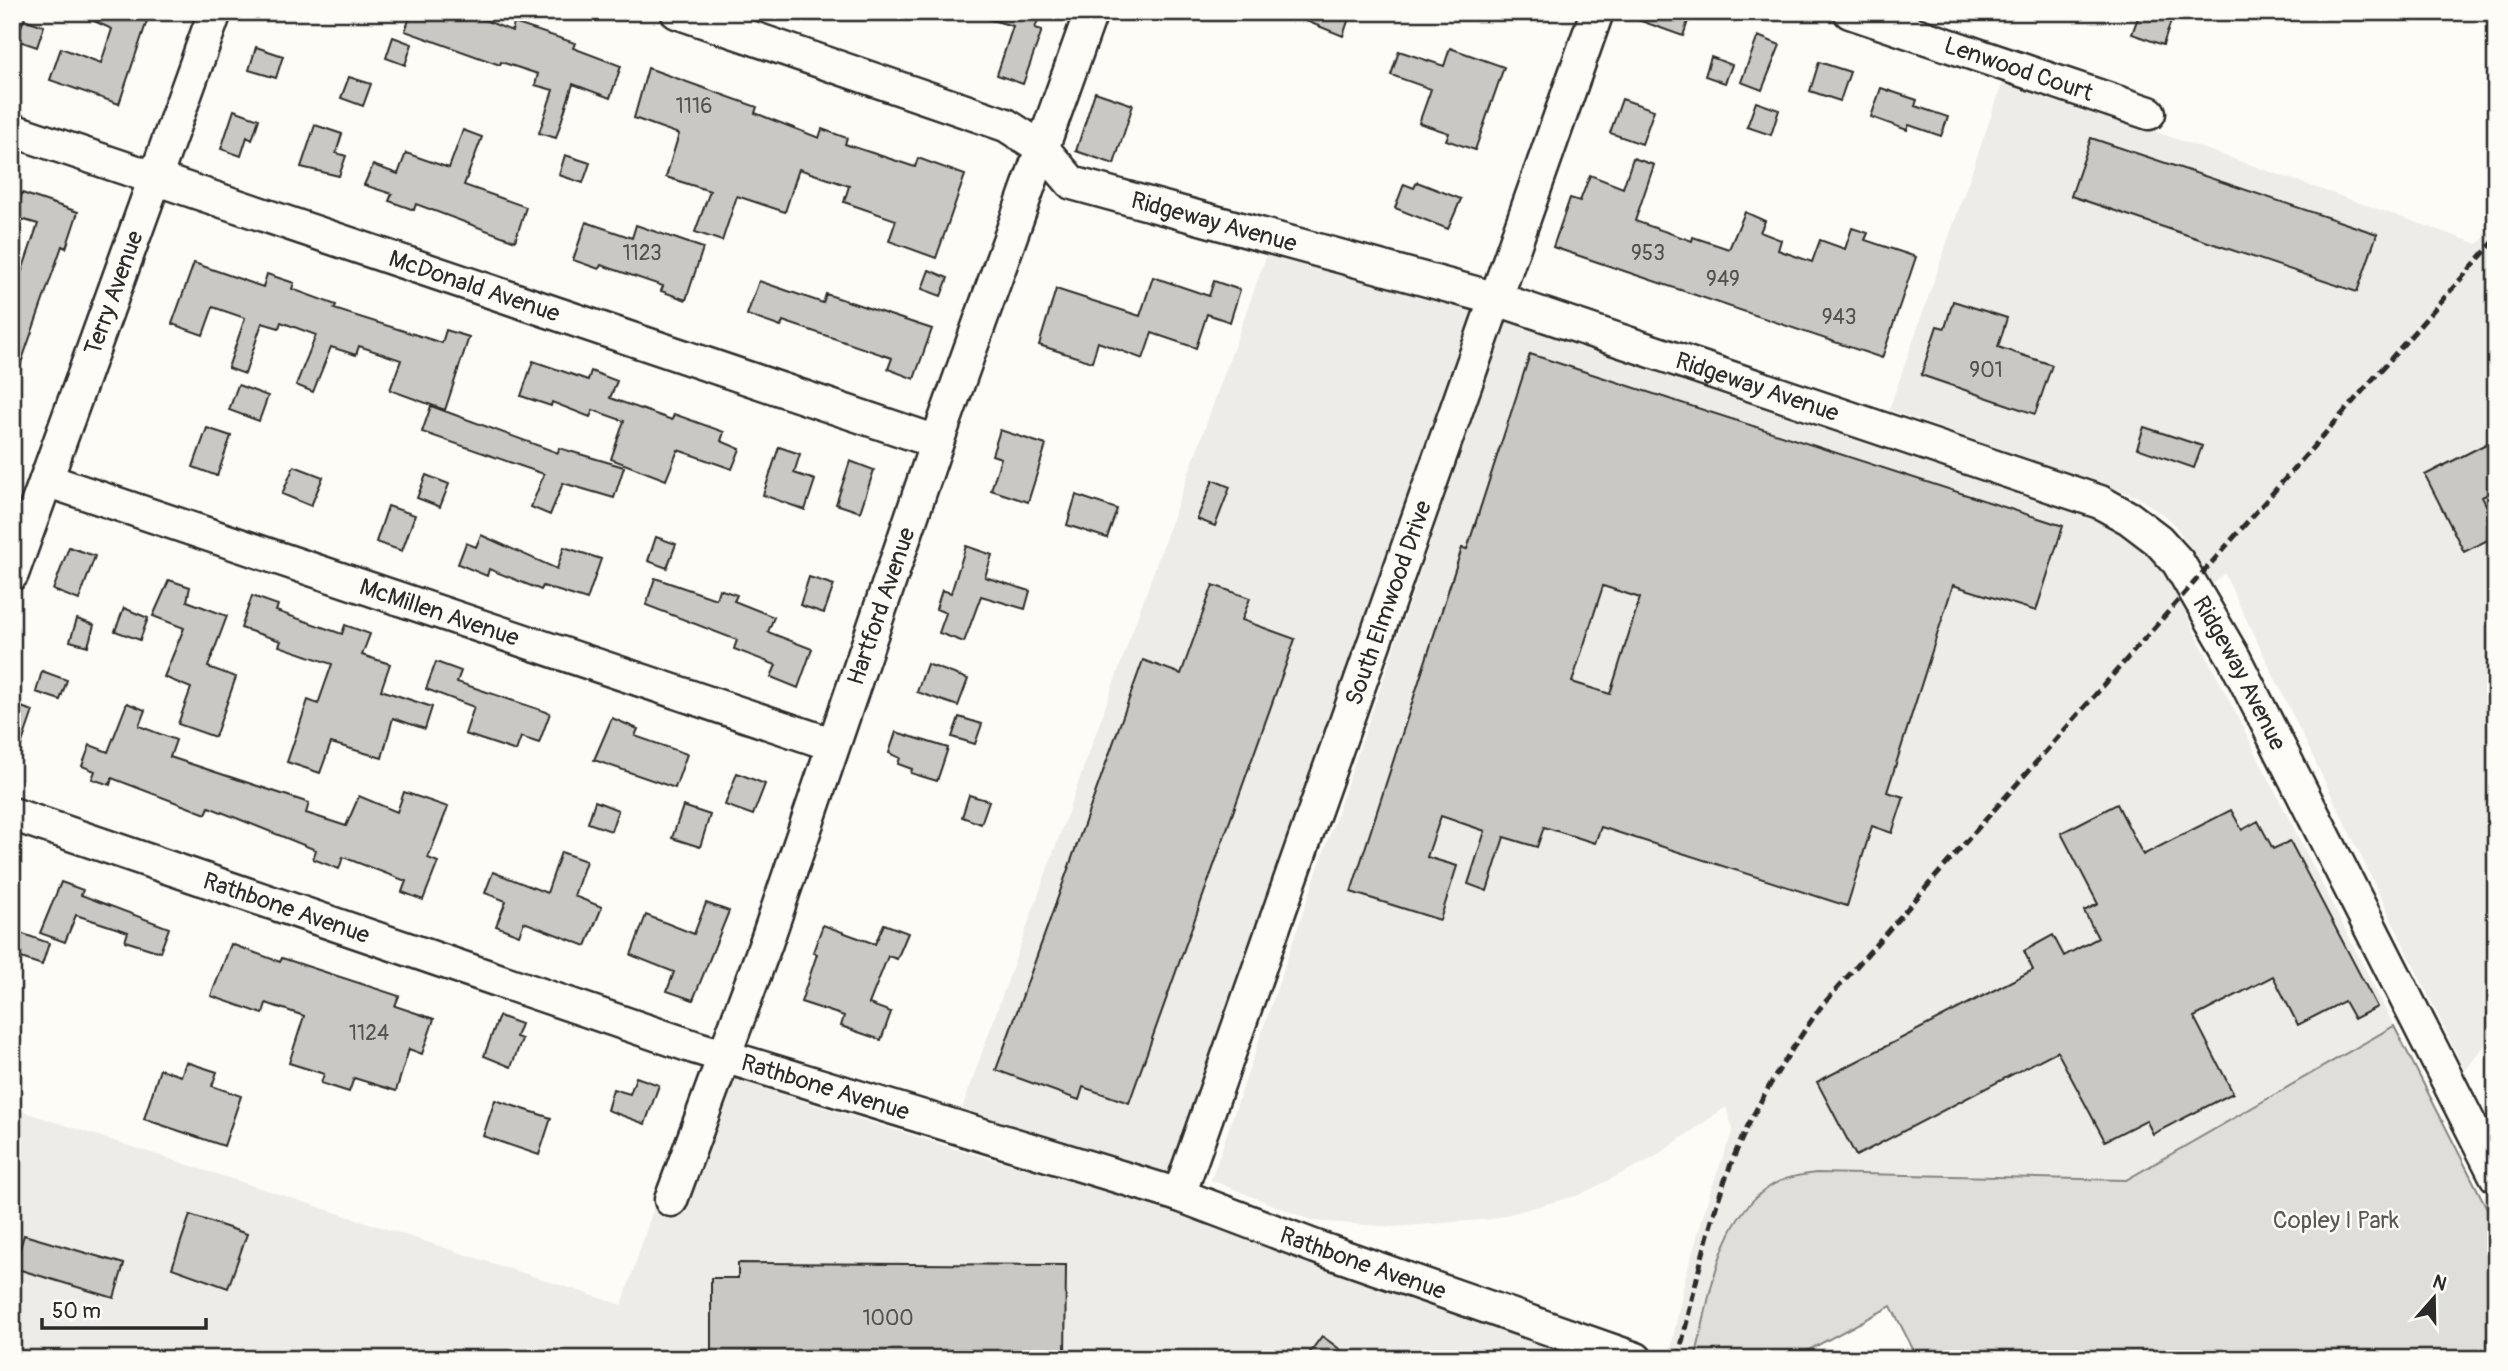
<svg xmlns="http://www.w3.org/2000/svg" width="2508" height="1371" font-family="Pangolin,sans-serif">
<style>
.built{fill:#edece8}
.green{fill:#dfdeda;stroke:#858482;stroke-width:2}
.building{fill:#c9c8c4;stroke:#2b2b2b;stroke-width:2;fill-rule:evenodd}
.lines{fill:none;stroke-linecap:round;stroke-linejoin:round}
.minor-casing{stroke:#2b2b2b;stroke-width:37}
.minor{stroke:#fdfcf7;stroke-width:32}
.rail{stroke:#2b2b2b;stroke-width:5;stroke-dasharray:10 5;stroke-linecap:butt}
.labels{text-anchor:middle;stroke-width:5;stroke-linejoin:round;paint-order:stroke}
.number-label{font-size:21px;fill:#525251}
.street-label{font-size:24px;fill:#2b2b2b;stroke:#fdfcf7}
.park-label{font-size:24px;fill:#585857;stroke:#fdfcf7}
</style>
<rect width="100%" height="100%" fill="#fdfcf7"/>
<filter id="ink" filterUnits="userSpaceOnUse"><feTurbulence type="fractalNoise" baseFrequency=".0143" numOctaves="2"/><feDisplacementMap in="SourceGraphic" scale="14" xChannelSelector="R" yChannelSelector="G"/><feConvolveMatrix kernelMatrix="1 2 1 2 8 2 1 2 1" color-interpolation-filters="sRGB"/></filter>
<g filter="url(#ink)">
<path class="built" d="M2004,79L2478,244L2496,225V1030L2465,1071L2224,573L2185,613L2394,1026L2126,1180L1816,1173L1795,1176L1726,1237L1695,1359H1669L1685,1279L1710,1192L1733,1130L1726,1107L1653,1158L1579,1195L1491,1219L1394,1227L1313,1221L1211,1180L1507,319L2107,519L2160,551L2176,585L2197,557L2172,521L2136,496L1889,410Z
M1267,254L1476,312L1172,1185L959,1117Z
M699,1068L949,1147L1169,1209L1595,1359H12V1108L622,1305Z"/>
<path class="green" d="M2394,1026L2496,1226V1359H1918L1891,1306L1792,1359H1695C1710,1301 1716,1217 1774,1184C1786,1177 1802,1175 1816,1173L2126,1180Z"/>
<path class="building" d="M74,12H150L119,104L50,80L61,48L101,63L112,29Z
M412,12H464L512,31L514,23L575,43L573,48L621,66L610,98L573,84L556,138L539,133L553,90L535,85L538,74L501,62L500,65L405,31Z
M982,12H1030L1040,15L1035,28L1042,30L1023,84L997,75L1013,26L981,17Z
M1284,12H1351L1343,36Z
M1625,12H1691L1683,36L1624,15Z
M2140,12H2174L2163,45L2132,34Z
M24,19L44,26L37,47L16,40Z
M1758,36L1780,45L1762,90L1741,82Z
M393,37L412,44L405,65L386,58Z
M256,47L283,56L276,78L249,70Z
M1450,48L1504,67L1475,150L1446,140L1449,133L1419,123L1431,89L1391,75L1399,51L1444,66Z
M1711,57L1732,65L1725,83L1705,76Z
M1819,62L1850,72L1840,101L1810,91Z
M648,68L757,107L755,113L819,138L822,129L847,138L845,144L915,167L918,158L965,175L936,258L889,241L896,220L844,202L849,186L799,169L785,212L737,196L722,241L695,232L710,191L666,177L679,134L634,118Z
M349,77L371,84L363,106L341,98Z
M1881,88L1917,100L1915,106L1948,117L1941,136L1909,125L1907,130L1871,117Z
M1095,92L1133,105L1114,164L1076,151Z
M1622,99L1654,110L1642,144L1610,133Z
M1756,102L1779,110L1771,135L1747,127Z
M234,110L259,119L252,140L247,137L241,156L221,149Z
M315,125L342,134L336,153L346,156L339,176L301,167Z
M463,130L482,137L464,185L526,207L515,241L416,204L414,210L389,201L392,194L364,185L373,165L398,174L406,153L449,168Z
M2091,138L2377,234L2357,292L2071,196Z
M565,155L590,163L583,183L559,175Z
M1633,158L1654,165L1635,221L1692,241L1693,237L1729,249L1745,212L1765,221L1760,232L1781,240L1778,250L1812,262L1820,240L1845,249L1852,228L1868,233L1865,240L1916,257L1882,358L1553,247L1570,198L1580,201L1590,175L1623,188Z
M1417,182L1461,199L1448,229L1395,208L1404,184L1414,188Z
M22,193L78,212L66,248L62,246L15,380H12V300L38,224L14,217Z
M586,222L632,238L636,225L703,248L686,300L661,291L663,286L601,265L599,269L573,260Z
M194,263L263,287L267,274L294,283L292,289L336,305L334,309L442,343L446,330L469,337L445,410L390,390L401,360L359,346L356,355L331,347L313,392L296,385L316,335L281,322L279,328L262,323L245,374L228,368L245,318L213,307L203,335L172,324Z
M929,270L948,278L941,296L922,289Z
M1153,277L1209,296L1214,281L1240,290L1230,322L1207,314L1196,348L1152,333L1143,359L1098,342L1092,362L1039,345L1056,289L1140,316Z
M759,281L823,303L826,294L932,329L914,379L888,369L892,358L783,321L781,327L747,315Z
M1953,301L2007,318L1998,347L2052,365L2035,414L1921,375L1937,326L1945,328Z
M1530,354L2063,526L2036,611L1953,585L1887,792L1904,797L1892,833L1872,826L1847,906L1601,827L1595,843L1544,827L1537,847L1504,837L1487,891L1468,884L1485,831L1441,816L1427,857L1457,866L1440,920L1351,892L1462,548L1467,549ZM1603,586L1640,598L1610,694L1572,682Z
M533,361L588,380L591,371L617,381L610,398L672,420L674,414L724,432L721,441L740,449L732,469L678,450L666,480L611,459L624,421L593,410L590,417L552,402L551,406L521,396Z
M238,385L268,396L259,421L229,410Z
M431,406L558,453L559,448L624,467L614,498L563,483L550,515L531,507L544,474L422,432Z
M2144,427L2202,446L2194,468L2137,448Z
M207,428L231,436L217,476L193,467Z
M1000,430L1046,445L1028,502L991,490L1001,458L992,455Z
M2496,439V490L2482,497L2496,524V536L2464,552L2425,475Z
M779,447L800,454L794,473L815,480L805,510L763,495Z
M850,461L874,470L860,512L836,504Z
M294,466L323,477L311,506L282,494Z
M426,475L449,484L440,507L417,498Z
M1213,480L1230,487L1215,526L1197,519Z
M1076,495L1117,509L1107,538L1067,525Z
M388,506L415,515L402,551L376,542Z
M481,535L557,569L564,547L601,559L587,600L543,586L541,590L489,569L487,576L458,564L466,543L476,547Z
M656,537L676,544L667,568L648,561Z
M966,546L992,555L985,577L1030,591L1025,609L981,596L964,642L939,633L946,613L936,609L942,590L951,593Z
M69,547L95,556L79,600L53,590Z
M809,577L834,585L824,613L800,605Z
M655,578L716,599L719,589L737,595L734,601L774,617L768,632L812,649L798,688L771,677L776,665L734,649L737,640L646,605Z
M169,580L190,587L187,601L227,616L208,667L236,677L215,737L178,724L191,688L164,677L184,628L153,616Z
M1213,585L1250,598L1242,620L1295,639L1129,1103L1083,1087L1079,1100L996,1070L1143,660L1181,674Z
M252,596L278,605L276,611L342,634L345,625L370,634L362,655L390,664L381,690L432,707L425,729L393,718L382,758L331,743L320,773L287,762L308,700L318,704L332,664L279,646L281,641L241,628Z
M124,608L148,618L140,640L115,631Z
M77,619L94,625L88,646L70,641Z
M436,662L461,671L457,682L550,713L539,743L521,737L516,751L465,734L474,707L426,689Z
M927,664L968,679L958,706L917,692Z
M42,671L67,680L60,700L36,692Z
M127,703L145,710L139,726L176,740L170,757L309,803L306,813L346,826L359,796L397,812L404,792L448,807L428,858L438,862L423,900L402,892L406,881L343,857L339,869L313,859L316,850L209,807L206,814L112,778L110,785L92,779L95,771L82,766L90,745L108,752Z
M12,704L33,711L15,763L12,762Z
M959,717L982,724L975,744L952,737Z
M612,718L638,729L635,736L687,754L675,788L594,760Z
M896,732L948,748L937,781L911,773L912,769L898,764L900,758L889,753Z
M737,773L765,784L753,815L725,805Z
M969,795L989,801L981,824L962,817Z
M595,801L618,810L611,831L588,823Z
M2117,804L2143,855L2231,810L2242,830L2258,821L2273,849L2290,841L2377,1007L2354,1019L2344,1001L2298,1025L2273,976L2194,1017L2233,1093L2153,1134L2146,1120L2105,1141L2057,1051L1856,1156L1817,1082L2033,970L2024,951L2053,935L2064,956L2098,938L2084,911L2098,904L2061,833Z
M683,806L710,815L700,847L672,838Z
M561,852L586,861L574,896L602,907L586,946L524,922L519,935L496,926L506,901L485,893L493,872L547,893Z
M61,882L83,890L81,895L169,928L160,952L125,941L128,932L76,915L65,942L40,933Z
M706,903L729,911L693,1000L667,991L674,972L631,955L646,915L694,934Z
M884,924L908,933L897,959L888,956L869,1004L891,1012L881,1040L841,1026L844,1016L801,1002L817,954L813,952L823,925L875,944Z
M12,930L49,943L42,965L12,955Z
M231,944L280,962L282,958L399,996L395,1006L434,1019L422,1054L409,1049L396,1091L354,1078L349,1092L321,1083L324,1074L289,1063L304,1016L266,1003L263,1014L211,996Z
M499,1016L521,1024L516,1037L522,1039L511,1067L484,1056Z
M186,1062L217,1072L212,1086L241,1096L224,1146L144,1119L160,1069L181,1076Z
M636,1077L659,1085L645,1124L607,1110L613,1089L630,1094Z
M495,1100L551,1118L539,1155L483,1136Z
M190,1215L247,1234L228,1288L172,1268Z
M24,1235L124,1264L114,1298L14,1268Z
M738,1263L1066,1265L1065,1359H711V1278H738Z
M1322,1336L1353,1359H1305Z"/>
<g class="lines">
<g class="minor-casing">
<g id="minor">
<path id="s1" d="M677,12L1006,125L1042,148L1072,183L1497,299L2046,484L2100,502L2129,518L2158,540L2178,562L2234,658L2496,1176"/>
<path id="s2" d="M1850,12L2149,113"/>
<path id="s3" d="M12,130L937,442"/>
<path id="s4" d="M46,480L831,744"/>
<path id="s5" d="M12,574L215,12"/>
<path id="s6" d="M12,814L694,1047L1179,1195L1316,1247L1636,1359"/>
<path id="s7" d="M1179,1195L1597,12"/>
<path id="s8" d="M671,1200L766,943L937,442L1091,12"/>
</g>
</g>
<use href="#minor" class="minor"/>
<path class="rail" d="M1678,1359C1695,1290 1708,1217 1736,1152C1758,1100 1788,1054 1820,1008L2496,239"/>
</g>
</g>
<g class="labels">
<g class="number-label">
<text x="694" y="113">1116</text>
<text x="642" y="260">1123</text>
<text x="1648" y="260">953</text>
<text x="1723" y="286">949</text>
<text x="1839" y="324">943</text>
<text x="1986" y="377">901</text>
<text x="369" y="1040">1124</text>
<text x="888" y="1325">1000</text>
</g>
<g class="street-label">
<text dy="8" stroke="none"><textPath href="#s2" startOffset="178">Lenwood Court</textPath></text>
<text dy="8" stroke="none"><textPath href="#s1" startOffset="584">Ridgeway Avenue</textPath></text>
<text dy="8" stroke="none"><textPath href="#s3" startOffset="488">McDonald Avenue</textPath></text>
<text dy="8" stroke="none"><textPath href="#s5" startOffset="299">Terry Avenue</textPath></text>
<text dy="8" stroke="none"><textPath href="#s1" startOffset="1152">Ridgeway Avenue</textPath></text>
<text dy="8" stroke="none"><textPath href="#s7" startOffset="628">South Elmwood Drive</textPath></text>
<text dy="8" stroke="none"><textPath href="#s8" startOffset="630">Hartford Avenue</textPath></text>
<text dy="8" stroke="none"><textPath href="#s4" startOffset="415">McMillen Avenue</textPath></text>
<text dy="8" stroke="none"><textPath href="#s1" startOffset="1740">Ridgeway Avenue</textPath></text>
<text dy="8" stroke="none"><textPath href="#s6" startOffset="290">Rathbone Avenue</textPath></text>
<text dy="8" stroke="none"><textPath href="#s6" startOffset="858">Rathbone Avenue</textPath></text>
<text dy="8" stroke="none"><textPath href="#s6" startOffset="1424">Rathbone Avenue</textPath></text>
</g>
<g class="park-label">
<text x="2336" y="1228">Copley I Park</text>
</g>
</g>
<rect width="2508" height="1371" fill="none" stroke="#fdfcf7" stroke-width="42"/>
<rect x="21" y="21" width="2466" height="1329" fill="none" stroke="#2b2b2b" stroke-width="2.5" filter="url(#ink)"/>
<g transform="translate(2434 1298) rotate(20)" stroke="#fdfcf7" stroke-width="5" paint-order="stroke">
<path d="M0-5L12 26L0 18L-12 26Z" fill="#2b2b2b"/>
<text y="-10" font-size="19" font-weight="bold" text-anchor="middle" fill="#2b2b2b">N</text>
</g>
<path d="M42 1318v10h164v-10" fill="none" stroke="#2b2b2b" stroke-width="3.5"/>
<text x="52" y="1318" font-size="21" fill="#2b2b2b" stroke="#fdfcf7" stroke-width="5" paint-order="stroke">50 m</text>
</svg>
